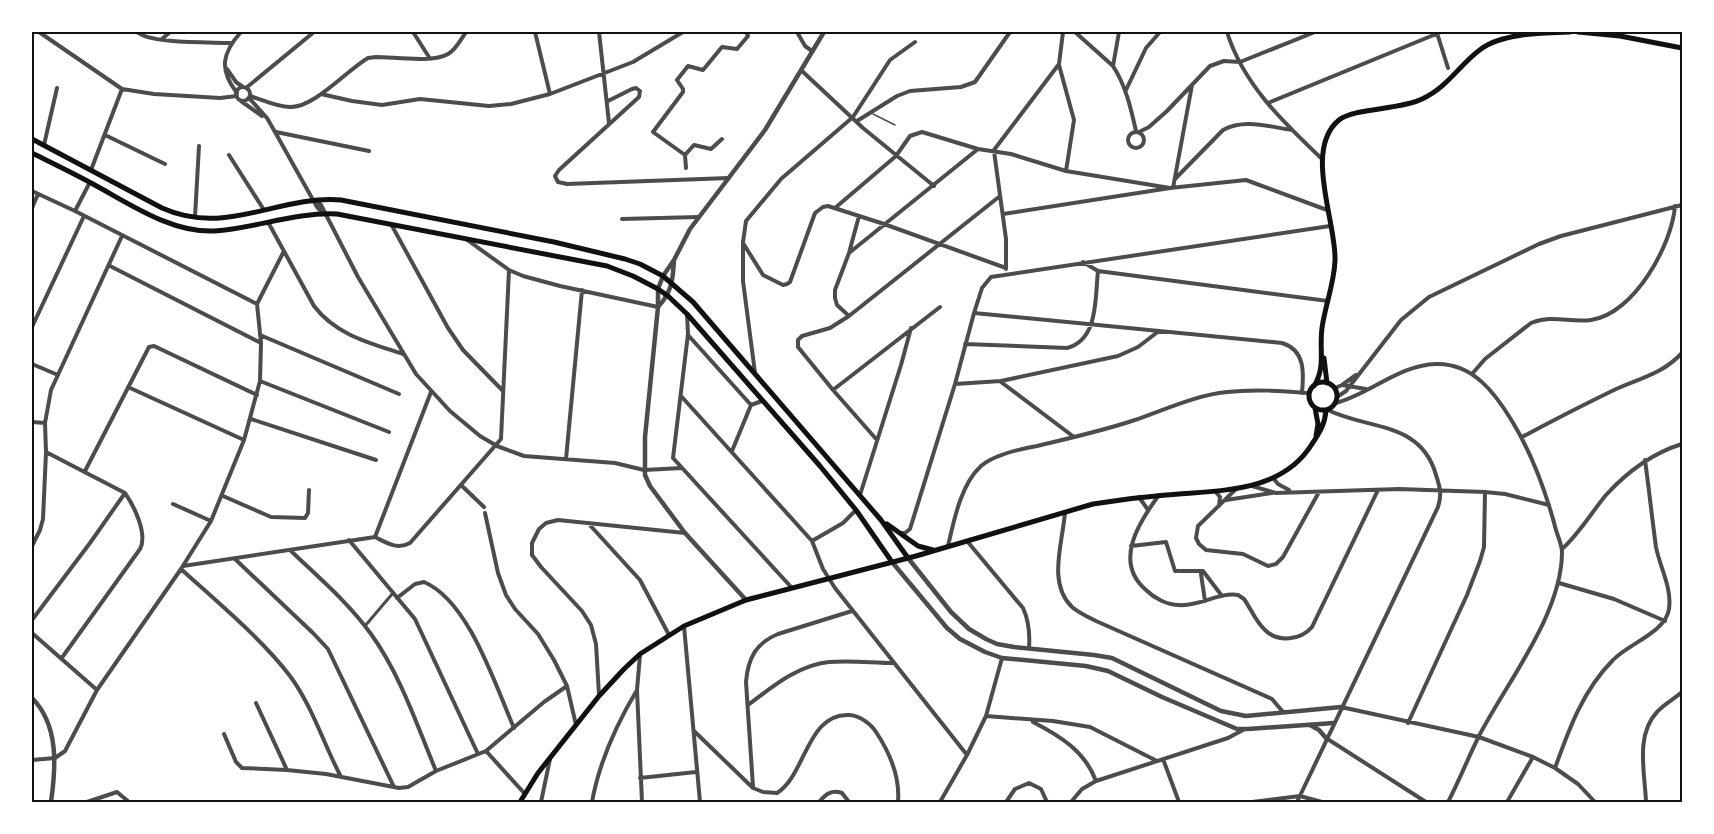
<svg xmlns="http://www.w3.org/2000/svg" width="1714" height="834" font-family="'Space Grotesk',sans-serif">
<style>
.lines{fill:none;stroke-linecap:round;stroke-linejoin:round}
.service{stroke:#4c4c4c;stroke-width:1.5}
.pedestrian{stroke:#4c4c4c;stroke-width:3}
.minor{stroke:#4c4c4c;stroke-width:4}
.tertiary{stroke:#4c4c4c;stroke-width:4.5}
.secondary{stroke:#111;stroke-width:5}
.neatline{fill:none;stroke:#111;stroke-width:2}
</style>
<rect width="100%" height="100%" fill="#fff"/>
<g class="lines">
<path class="service" d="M873,114L895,125"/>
<path class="pedestrian" d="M365,626L393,593"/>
<path class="minor" d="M32,32H39L122,89L154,94L220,98L237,96
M137,32C151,44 210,42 230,43
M413,32L429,57
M535,32L550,94
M599,32L609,123
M797,32L805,46L812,51
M1075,32L1113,66C1126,86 1131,109 1136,131
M1227,32C1243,84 1283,122 1322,159
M1437,33L1448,68
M162,39L170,32
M1059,65L1074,120L1066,171
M1113,66L1119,32
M227,69L236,82L243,87
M802,71L863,128L934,186
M236 94a7 7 0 1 1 14 0a7 7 0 1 1-14 0Z
M246,88L314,32
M1126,90L1146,48L1160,32
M237,93C218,69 223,52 241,32
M321,94L352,101L382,105L420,99L489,106L511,104L550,94L633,62L683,32
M250,96C263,100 277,107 290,107C314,108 347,70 368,58L376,57C394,57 433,63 448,54C456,50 461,39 466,32
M249,98L267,118L275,132L317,207L323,213
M241,101L262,116
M608,101L632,89L636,88L640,91L639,97L559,170L555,176L558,182L567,184L729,178
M1268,103L1441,32
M857,121L897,96L910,91L961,87L975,82L1010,32
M1128 140a8 8 0 1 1 16 0a8 8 0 1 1-16 0Z
M276,132L369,151
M1139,132L1149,127L1167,111L1210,66L1224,61L1240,62L1315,32
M105,135L165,164
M722,139L711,149L694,145L685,155L653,132L683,92V89L677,80L688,66L703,70L722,47L737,49L748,36L746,32
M44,145L57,88
M994,150L1059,64L1063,32
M994,151L1006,239V269
M229,155L264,210
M685,155L686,168
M91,170L122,89
M1175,179L1223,130C1244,118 1270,127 1292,130
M1173,188L1192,85
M32,191L75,211L257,304
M317,201L321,205L358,277L416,374L450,411L480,436L497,446L524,456L615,463L644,470L682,468
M32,208L38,194
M835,208L896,156L910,136L922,132L978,149L1011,154L1066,171L1170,188
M75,211L90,182
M1003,214L1170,188L1246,180L1327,210
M195,217L199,146
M622,219L698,217
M268,222L314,306C336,335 370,343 403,354
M391,224L448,328L463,350L503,391
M466,239L509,270L523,276L560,286L658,307
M743,243L763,275L783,285L787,284L790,282L815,213L823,207L828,206L884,224L1006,268
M849,253L978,149
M1083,262L1098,271L1328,301
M110,266L261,343
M974,313L1282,343C1305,350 1304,372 1302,393
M687,314L688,334L673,458L792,588
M849,316L837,305L835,298V290L849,253L859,216
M32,327L84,216
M260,335L399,394
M688,335L751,405L762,401
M965,344L1067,348C1099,340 1095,296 1098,271
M32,364L58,375
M755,373L743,281V242L746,221L781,179L853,117L890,60L915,42
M1472,374L1485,359L1531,323C1552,314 1570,323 1591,320C1634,314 1672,245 1675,206
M260,381L389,432
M1001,382L1074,437
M955,384L1001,381L1118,356L1138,347L1159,331
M1342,385L1366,389
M128,387L244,440
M1335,388L1342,385L1356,375
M833,390L940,307
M681,396L812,541L823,569L835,588L967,755
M1337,397L1346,391L1401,320L1429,297L1539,244L1561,236L1682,205
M1336,403C1370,394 1399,365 1436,364C1473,363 1495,393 1512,421C1532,454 1546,492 1556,530C1558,537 1562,545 1562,552C1562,614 1507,682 1479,736C1468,758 1459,781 1448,802
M251,419L376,460
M32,422L45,423
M1522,437C1552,421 1583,405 1614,390C1640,378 1661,375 1682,353
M877,440L833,390L798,347V340L802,336L830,328L849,316L1000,196
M732,451L751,405
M46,452L125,493C134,506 148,534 140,549L61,659
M566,459L582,290
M85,471L149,347L154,346L257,395
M1274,479L1278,484L1289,490
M461,485L484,507
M1252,486L1276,493L1399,489L1485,492L1505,494L1549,505
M1236,489L1198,526L1196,538L1199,544L1206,550L1243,554L1268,566L1276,564L1283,557L1319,492
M1215,491L1220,497L1219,506
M860,495L901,365L911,328
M1159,495C1139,522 1113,562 1146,590C1154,598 1167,605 1179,605C1199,607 1218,592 1238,595L1244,599C1251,609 1256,622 1265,630C1278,643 1301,640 1312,627L1378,490
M223,496L271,517L305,518L308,513L309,490
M1139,497L1148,510
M1226,500L1272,493
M173,504L211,521
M1065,512C1063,542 1047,583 1072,607C1079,613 1088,617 1096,621L1272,699L1283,712
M485,513L498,573L506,595L515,609L538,634L554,660L567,686L576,725
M588,523L640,580L669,635
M900,533H905L910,529L955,384L974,313L982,288L991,277L1330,226
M375,537C387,543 397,550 410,543L501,439L509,270
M375,537L431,392
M349,540L415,619L478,754
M812,541L843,523L856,510
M967,541L1023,608C1029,621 1030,634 1029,648
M32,546L40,530L43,519L46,452L45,423L51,390L122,236
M948,546C954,520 961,484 981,466C995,454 1020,449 1037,446C1070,438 1102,431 1135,420C1164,410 1196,395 1227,392C1254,389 1282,391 1309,393
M1131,546L1166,542L1175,571H1203
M1562,549C1579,534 1591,513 1606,495C1627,472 1653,453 1682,444
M290,550C318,577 348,602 371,634C400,674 417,725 436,771
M235,559L313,633L328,649L394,787
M183,566L375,537
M181,569C216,601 262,639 290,676C311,704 324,744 340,775
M1559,583L1614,599L1665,621
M397,598L415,584L424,582C469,601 495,685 514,728
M1205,601L1201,574L1203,571L1222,596
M32,620L90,543L125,493
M684,626L700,802
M32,633L97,690
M640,655L637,690L642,802
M599,695L596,644L591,625L582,611L541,567L532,555V543L539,529L546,523L558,520L685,533
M256,703L287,770
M748,705C772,687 798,665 829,662C851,660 873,663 894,663
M1341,707L1479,737L1533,757L1555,768L1578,784L1595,802
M986,716L1053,721L1090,727L1157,761
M1033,722C1060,736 1085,751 1096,781
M1408,723L1467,595L1480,561L1484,547L1485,492
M694,731L753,788L763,792L777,793C806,775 807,712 850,715C860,716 871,724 876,732C890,753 900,778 898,802
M224,734L236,762L242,768L287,770L326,774L399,788L408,787L436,771L486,751L544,702L567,686
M1326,738L1426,802
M486,751L525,794
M1163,759L1179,802
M32,760L55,758L65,751L97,690L181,569L211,521L244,440L260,381L261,343L257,304L284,251
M1555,768C1569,729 1583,690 1613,660C1628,644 1666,632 1669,609C1672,587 1660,568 1656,547C1652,518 1649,489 1645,460
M640,778L696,772
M753,787L746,682C748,658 756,643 778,634L852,611
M87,802L117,792L129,802
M541,802L550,759
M592,802C599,763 616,725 637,690
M819,802C825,795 831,789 842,793L849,802
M940,802L967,755L986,716L1002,658
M1006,802L1015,789L1029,783L1041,789L1047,802
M1071,802L1082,789L1096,781L1228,738L1243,730
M1252,802L1300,796L1322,802
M1297,802L1438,507C1442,495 1440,487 1436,475C1421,421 1368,430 1328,410
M1507,802L1533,757
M1646,802C1645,774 1635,735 1657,712C1664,704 1674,699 1682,692"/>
<path class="tertiary" d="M658,307C672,292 673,279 674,260
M908,558L951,612L969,629L986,639L997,644L1014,647L1094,655L1112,658L1221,711L1246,716L1341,707
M892,562L947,628L960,639L985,652L1002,658L1086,666L1108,671L1162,697L1237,729H1248L1334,723
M746,600L685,533L650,486L645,475V437L658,307V289L663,276L674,260L690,229L765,130L824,32
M32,698C59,725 56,767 51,802
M1310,725L1319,730L1326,738"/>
<path class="secondary" d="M1578,32L1620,36L1682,48
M32,139L162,208C227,237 277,195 341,200L554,242L625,259L640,264L663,276L693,302L881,520L908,558
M32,153C52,163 73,173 93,184C130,204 171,233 215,231C256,228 296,212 337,214L607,266L633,276L658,289L668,296L687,314L820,466L856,510L892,562
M1324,358L1327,383
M1309 396a14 14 0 1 1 28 0a14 14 0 1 1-28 0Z
M1314,386C1326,367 1319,349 1322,328C1325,306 1334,284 1335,261C1337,224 1303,149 1339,120C1354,108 1400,110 1422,99C1448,87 1460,64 1481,49C1502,33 1544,33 1570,32
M1315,408L1318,424L1316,436
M887,524L918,546L933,550
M520,802L538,773L599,696L624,669L640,654L684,626L746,600L916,556L1093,504C1117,500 1141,497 1166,495C1218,490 1281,494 1312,444C1320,432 1325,424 1326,410"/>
</g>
<rect width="1714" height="834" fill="none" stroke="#ffffff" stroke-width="66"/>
<rect x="33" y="33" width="1648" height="768" class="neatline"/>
</svg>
